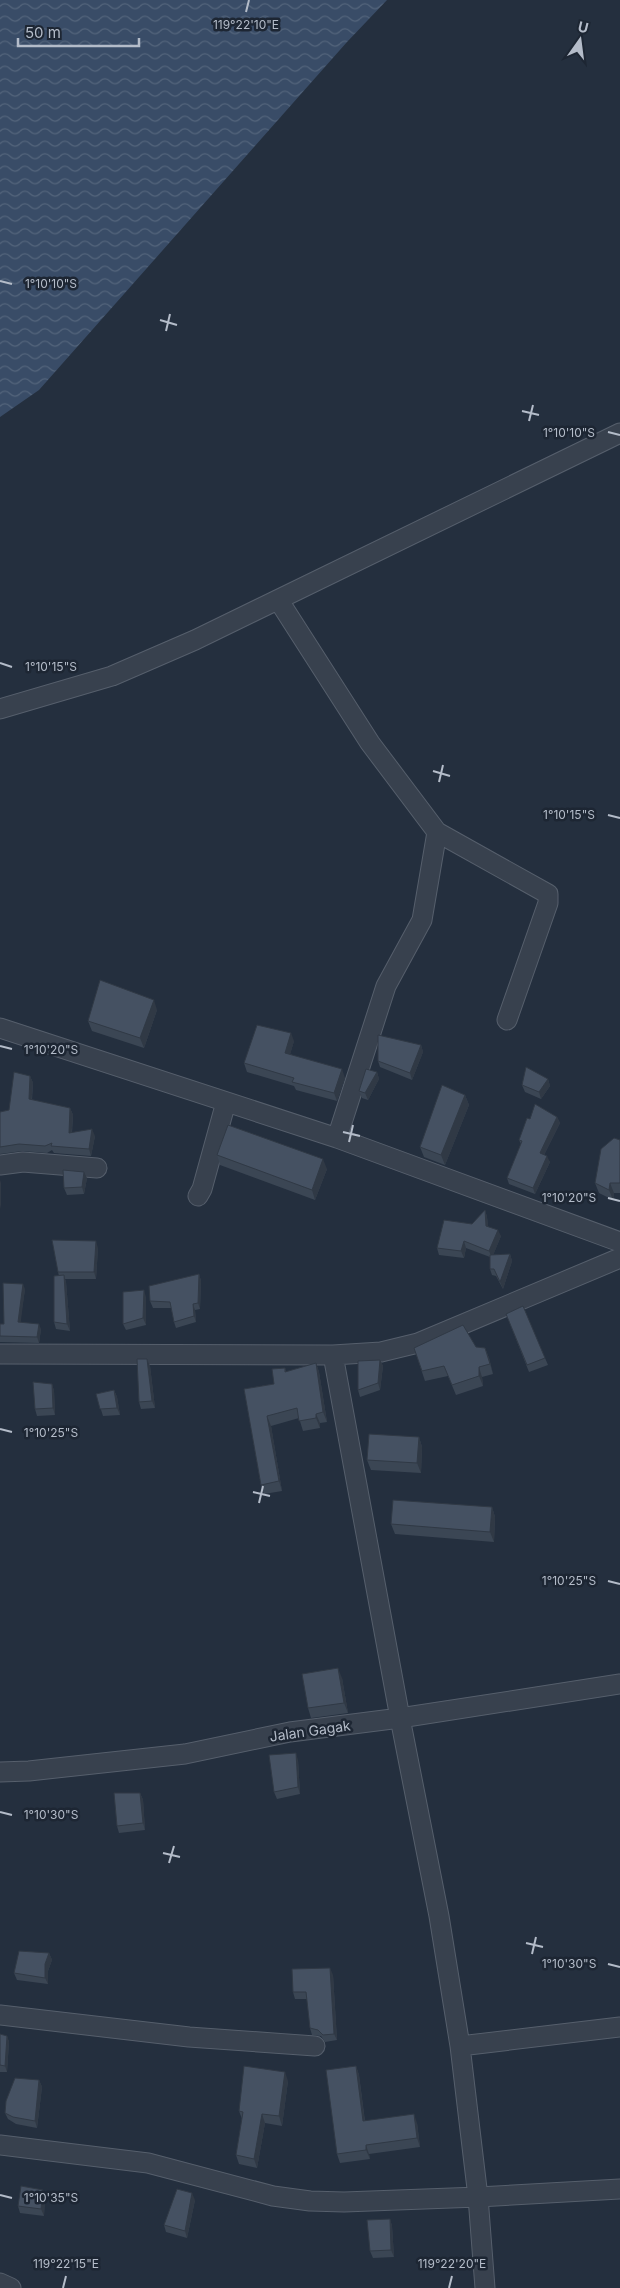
<svg xmlns="http://www.w3.org/2000/svg" width="620" height="2288" font-family="Inter,sans-serif">
<style>
.water{fill:url(#water-waves)}
.lines{fill:none;stroke-linecap:round;stroke-linejoin:round}
.street-casing{stroke:#565f6c;stroke-width:21}
.street{stroke:#38414e;stroke-width:19}
.wall{fill:#3b4654}
.shaded-wall{fill:#303945}
.building{fill:#455162;stroke:#303945}
.ticks{fill:none;stroke:#b4bcc9;stroke-width:2}
.labels{text-anchor:middle;stroke-width:5;stroke-linejoin:round;paint-order:stroke}
.street-label{font-size:14px;fill:#b4bcc9;stroke:#1d2633}
.ticks-label{font-size:12px;text-anchor:middle;fill:#b4bcc9;stroke:#1d2633;stroke-width:5;stroke-linejoin:round;paint-order:stroke}
</style>
<defs>
<pattern id="water-waves" width="16" height="10" patternUnits="userSpaceOnUse" patternTransform="scale(1.25)"><rect width="16" height="10" fill="#394c67"/><path d="M0 5q4-4 8 0t8 0" fill="none" stroke="#53647b"/></pattern>
</defs>
<rect width="100%" height="100%" fill="#242f3e"/>
<path class="water" d="M0,0H387L347,42L39,390L0,417Z"/>
<g class="lines">
<g class="street-casing">
<path id="street" d="M279,601L370,743L437,832L422,920L386,986L337,1138
M0,709L112,676L195,640L620,433
M437,832L548,894V903L507,1020
M0,1028L337,1138L620,1242
M0,1165L23,1162L97,1168
M198,1196L202,1189L226,1102
M0,1354L333,1355L381,1352L418,1343L620,1258
M333,1355L400,1718L439,1916L460,2046L478,2197L485,2288
M0,1772L29,1771L185,1754L290,1732L400,1718L620,1684
M0,2015L189,2037L315,2046
M460,2046L620,2027
M0,2145L148,2163L273,2196L310,2201L344,2202L478,2197L620,2189
M0,2283L11,2288"/>
</g>
<use href="#street" class="street"/>
</g>
<path class="wall" d="M157,1010L144,1048L92,1031L88,1021Z
M294,1041L290,1054L345,1078L337,1101L296,1090L294,1086L247,1072L244,1063Z
M421,1045L423,1052L412,1080L380,1067L378,1061Z
M377,1072L379,1079L368,1100L362,1098L359,1091Z
M30,1076L33,1083L32,1100L70,1108L73,1115L72,1133L95,1136L91,1156L54,1153L52,1150L47,1153L22,1151L0,1154V1112L9,1110Z
M548,1079L550,1086L541,1099L525,1092L522,1085Z
M465,1095L469,1105L445,1165L424,1157L420,1147Z
M557,1117L560,1123L544,1155L550,1162L535,1194L509,1184L507,1178L521,1144L519,1140L530,1119Z
M620,1140V1193H614L613,1200L599,1193L595,1183Z
M217,1155L327,1169L315,1200L220,1165Z
M87,1178L84,1194L67,1195L64,1188Z
M485,1210L487,1217L488,1227L501,1236L493,1255L510,1254L512,1261L503,1289L496,1276L492,1275L490,1269V1257L466,1248L464,1258L439,1255L437,1248L472,1224Z
M98,1248L96,1279H65L66,1282L70,1331L56,1329L54,1322L59,1276L58,1272Z
M199,1274L201,1281L200,1309L195,1310L196,1322L176,1328L174,1322L171,1308H153L150,1301Z
M25,1289L20,1322L41,1329L39,1343L0,1342V1324H4Z
M146,1297V1325L126,1330L123,1324Z
M506,1314L545,1358L548,1365L529,1372Z
M476,1347L485,1348L489,1358L493,1374L482,1377L483,1386L456,1395L448,1376L425,1381L414,1348Z
M147,1359L150,1366L155,1408L141,1409L139,1402Z
M380,1360L383,1366L380,1390L360,1397L358,1390Z
M316,1363L319,1372L327,1422L320,1423V1428L303,1431L299,1418L271,1426L282,1491L264,1494L261,1485L244,1389L274,1384L285,1368L286,1372Z
M52,1384L54,1391L55,1415L37,1416L35,1409Z
M114,1390L117,1397L120,1415L103,1416L96,1394Z
M419,1437L422,1447L421,1473L371,1470L367,1460Z
M492,1507L495,1517L494,1542L395,1534L391,1524Z
M342,1678L348,1713L311,1718L308,1708Z
M298,1760L300,1794L277,1799L274,1792Z
M140,1793L143,1800L145,1830L119,1833L117,1826Z
M49,1953L52,1960L48,1971V1984L17,1980L14,1973Z
M333,1975L337,2040L325,2042L321,2036L312,2035L310,2028L307,1999H295L293,1992Z
M0,2034L7,2036L9,2042L7,2072H0Z
M356,2066L359,2075L365,2121L417,2123L420,2147L369,2154L370,2159L340,2163L337,2154Z
M39,2080L42,2087L37,2128L16,2124L8,2119L5,2113Z
M288,2081L282,2126L265,2123L257,2168L239,2164L236,2155L242,2119L239,2111Z
M43,2190L45,2197L44,2216L20,2213L18,2206Z
M195,2200L187,2238L166,2232L164,2225Z
M390,2219L392,2226L394,2257L373,2258L370,2251Z"/>
<path class="shaded-wall" d="M154,1000L157,1010L144,1048L140,1038Z
M291,1033L294,1041L288,1062L285,1053Z
M421,1045L423,1052L412,1080L410,1073Z
M342,1069L345,1078L337,1101L334,1093Z
M377,1072L379,1079L368,1100L365,1093Z
M30,1076L33,1083L31,1106L29,1099Z
M548,1079L550,1086L541,1099L539,1092Z
M465,1095L469,1105L445,1165L441,1155Z
M70,1108L73,1115L71,1140L69,1133Z
M557,1117L560,1123L542,1159L540,1153Z
M92,1129L95,1136L91,1156L89,1149Z
M547,1156L550,1162L535,1194L533,1188Z
M323,1159L327,1169L315,1200L312,1190Z
M84,1172L87,1178L84,1194L82,1187Z
M0,1180L1,1183V1209L0,1205Z
M610,1183L614,1193L613,1200L609,1190Z
M485,1210L487,1217L489,1233L486,1226Z
M498,1230L501,1236L492,1258L489,1251Z
M96,1241L98,1248L96,1279L94,1272Z
M464,1241L466,1248L464,1258L461,1251Z
M510,1254L512,1261L503,1289L500,1282Z
M199,1274L201,1281L200,1309L198,1303Z
M64,1275L66,1282L70,1331L67,1324Z
M23,1284L25,1289L20,1328L18,1322Z
M144,1290L146,1297V1325L143,1318Z
M193,1304L195,1310L196,1322L194,1316Z
M39,1324L41,1329L39,1343L37,1337Z
M485,1348L489,1358L493,1374L490,1364Z
M147,1359L150,1366L155,1408L152,1401Z
M380,1360L383,1366L380,1390L378,1383Z
M316,1363L319,1372L327,1422L323,1412Z
M479,1367L482,1377L483,1386L479,1376Z
M52,1384L54,1391L55,1415L53,1408Z
M114,1390L117,1397L120,1415L117,1408Z
M316,1414L320,1423V1428L316,1418Z
M267,1416L271,1426L282,1491L279,1481Z
M419,1437L422,1447L421,1473L417,1463Z
M492,1507L495,1517L494,1542L490,1532Z
M338,1668L342,1678L348,1713L344,1703Z
M296,1753L298,1760L300,1794L298,1787Z
M140,1793L143,1800L145,1830L143,1823Z
M49,1953L52,1960L48,1971V1984L45,1978V1964Z
M330,1968L333,1975L337,2040L334,2034Z
M7,2036L9,2042L7,2072L5,2066Z
M356,2066L359,2075L366,2131L363,2121Z
M285,2072L288,2081L282,2126L279,2116Z
M39,2080L42,2087L37,2128L35,2121Z
M262,2114L265,2123L257,2168L254,2159Z
M414,2114L417,2123L420,2147L417,2138Z
M366,2145L369,2154L370,2159L366,2150Z
M43,2190L45,2197L44,2216L41,2209Z
M192,2193L195,2200L187,2238L185,2231Z
M390,2219L392,2226L394,2257L391,2250Z"/>
<path class="building" d="M100,980L154,1000L140,1038L88,1021Z
M257,1025L291,1033L285,1053L342,1069L334,1093L292,1082L294,1078L244,1063Z
M378,1035L421,1045L410,1073L378,1061Z
M526,1067L548,1079L539,1092L522,1085Z
M366,1069L377,1072L365,1093L359,1091Z
M14,1072L30,1076L29,1099L70,1108L69,1133L92,1129L89,1149L51,1146L52,1143L45,1146L19,1144L0,1147V1112L9,1110Z
M442,1085L465,1095L441,1155L420,1147Z
M535,1104L557,1117L540,1153L547,1156L533,1188L507,1178L522,1141L519,1140L527,1118L530,1119Z
M228,1125L323,1159L312,1190L217,1155Z
M614,1138L620,1140V1183H610L609,1190L595,1183L601,1149Z
M63,1170L84,1172L82,1187L64,1188Z
M485,1210L486,1226L498,1230L489,1251L464,1241L461,1251L437,1248L444,1220L472,1224Z
M52,1240L96,1241L94,1272H58Z
M510,1254L500,1282L494,1269H490V1255Z
M199,1274L198,1303L193,1304L194,1316L174,1322L170,1302L150,1301L149,1286Z
M64,1275L67,1324L54,1322V1276Z
M3,1283L23,1284L18,1322L39,1324L37,1337L0,1336V1324H4Z
M144,1290L143,1318L123,1324V1292Z
M523,1306L545,1358L527,1365L506,1314Z
M463,1325L476,1347L485,1348L490,1364L479,1367V1376L452,1385L444,1366L422,1371L414,1348Z
M137,1359H147L152,1401L139,1402Z
M380,1360L378,1383L358,1390V1361Z
M316,1363L323,1412L316,1414V1418L299,1421L297,1408L267,1416L279,1481L261,1485L244,1389L274,1384L272,1369L285,1368V1372Z
M33,1382L52,1384L53,1408L35,1409Z
M114,1390L117,1408L100,1409L96,1394Z
M369,1434L419,1437L417,1463L367,1460Z
M393,1500L492,1507L490,1532L391,1524Z
M338,1668L344,1703L308,1708L302,1674Z
M296,1753L298,1787L274,1792L269,1755Z
M114,1793H140L143,1823L117,1826Z
M19,1951L49,1953L45,1964V1978L14,1973Z
M330,1968L334,2034L323,2035L318,2030L310,2028L306,1992H293L292,1969Z
M0,2034L7,2036L5,2066L0,2065Z
M244,2066L285,2072L279,2116L262,2114L254,2159L236,2155L243,2112L239,2111Z
M356,2066L363,2121L414,2114L417,2138L366,2145V2150L337,2154L326,2070Z
M15,2078L39,2080L35,2121L13,2117L5,2113L6,2101Z
M21,2186L43,2190L41,2209L18,2206Z
M177,2189L192,2193L185,2231L164,2225Z
M390,2219L391,2250L370,2251L367,2220Z"/>
<path class="ticks" d="M246,12L249,0M0,281L12,284M160,320L177,325M166,331L170,314M522,411L539,415M529,421L533,405M608,432L620,435M0,663L12,667M433,771L450,776M439,782L443,765M608,815L620,818M0,1046L12,1049M343,1132L360,1136M349,1142L353,1125M608,1198L620,1201M0,1429L12,1432M253,1492L270,1496M259,1503L263,1486M608,1581L620,1584M0,1812L12,1815M163,1853L180,1857M169,1863L174,1846M526,1943L543,1947M532,1954L536,1937M608,1964L620,1967M0,2195L12,2198M63,2288L66,2276M449,2288L452,2276"/>
<g class="labels">
<g class="street-label">
<text transform="translate(310 1731) rotate(-8)" y="5">Jalan Gagak</text>
</g>
</g>
<g class="ticks-label">
<text x="246" y="29">119°22'10"E</text>
<text x="51" y="288">1°10'10"S</text>
<text x="569" y="437">1°10'10"S</text>
<text x="51" y="671">1°10'15"S</text>
<text x="569" y="819">1°10'15"S</text>
<text x="51" y="1054">1°10'20"S</text>
<text x="569" y="1202">1°10'20"S</text>
<text x="51" y="1437">1°10'25"S</text>
<text x="569" y="1585">1°10'25"S</text>
<text x="51" y="1819">1°10'30"S</text>
<text x="569" y="1968">1°10'30"S</text>
<text x="51" y="2202">1°10'35"S</text>
<text x="66" y="2268">119°22'15"E</text>
<text x="452" y="2268">119°22'20"E</text>
</g>
<g transform="translate(580 40) rotate(14)" stroke="#1d2633" stroke-width="4" paint-order="stroke">
<path d="M0-4L9 19L0 12L-9 19Z" fill="#b4bcc9"/>
<text y="-8" font-size="14" font-weight="bold" text-anchor="middle" fill="#b4bcc9">U</text>
</g>
<path d="M18 38v8h121v-8" fill="none" stroke="#b4bcc9" stroke-width="2.5"/>
<text x="25" y="38" font-size="15" fill="#b4bcc9" stroke="#1d2633" stroke-width="4" paint-order="stroke">50 m</text>
</svg>
